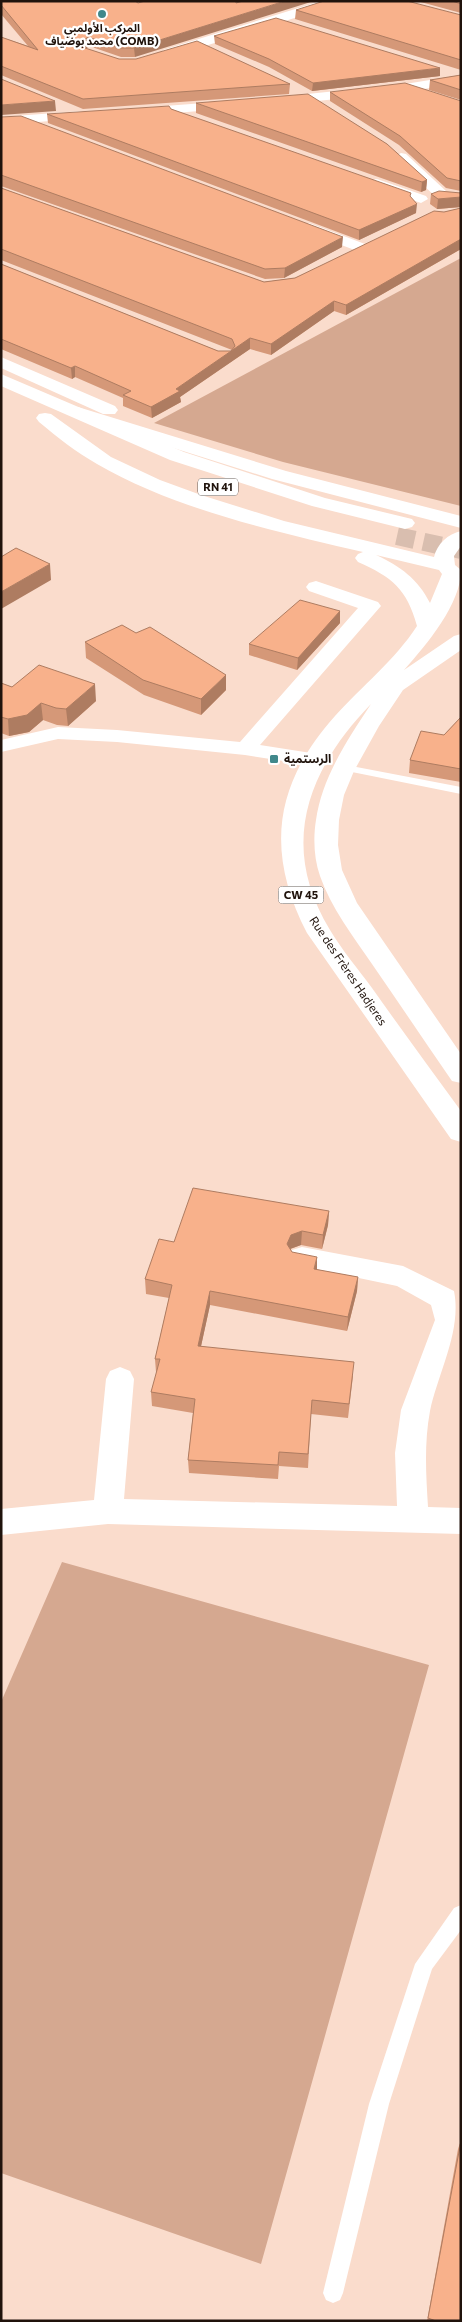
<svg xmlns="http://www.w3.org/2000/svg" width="462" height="2322" font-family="Commissioner,'Noto Sans Arabic',sans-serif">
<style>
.green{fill:#d5a890}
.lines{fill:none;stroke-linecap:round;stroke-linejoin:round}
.highway-tunnel{stroke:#d9beaf;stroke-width:18;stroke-dasharray:18 9;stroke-linecap:butt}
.lane{fill:#fff;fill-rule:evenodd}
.street{fill:#fff;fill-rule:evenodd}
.primary{fill:#fff;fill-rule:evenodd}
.highway{fill:#fff;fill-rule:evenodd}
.wall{fill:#d59878}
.shaded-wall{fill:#ae7c61}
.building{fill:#f8b18b;stroke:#ae7c61}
.poi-dot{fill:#40888b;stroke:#fff;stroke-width:2}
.labels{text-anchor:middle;stroke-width:4.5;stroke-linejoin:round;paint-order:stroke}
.far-poi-label{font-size:11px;font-weight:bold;fill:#20130c;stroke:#fff}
.shield{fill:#fff;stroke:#635a55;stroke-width:1}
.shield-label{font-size:11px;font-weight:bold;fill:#20130c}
.poi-label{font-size:12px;font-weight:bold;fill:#20130c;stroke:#fff;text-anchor:start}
.street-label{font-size:12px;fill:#20130c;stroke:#fff}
</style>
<rect width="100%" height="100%" fill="#fadccc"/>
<path class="green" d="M461,258V506L283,462L154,423Z
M62,1562L429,1665L261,2264L1,2173V1702Z"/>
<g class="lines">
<path class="highway-tunnel" d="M397,536L461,550"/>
<path class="lane" d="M346,765L461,787V794L342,770L340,768Z
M461,1905V1930L432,1969L389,2104L343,2293L340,2300L333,2303L326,2300L323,2293L369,2104L415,1964L454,1908Z"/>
<path class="street" d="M321,1H341L339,4L173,56H163L162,53L163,50Z
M461,75V83L405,92L278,105L271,101L278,97L405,84Z
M231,101L238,105L236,108L138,116L131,112L138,108Z
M82,111L87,112L89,115L87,118L1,125V117Z
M401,153L406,154L446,191L448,194L446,197H436L396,160L394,157Z
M377,179L426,196L428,199L421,203L372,186L370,183L372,180Z
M309,223L365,244L368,247L360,252L304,231L301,228L304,225Z
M1,357L115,406L118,410L115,414H103L1,368Z
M316,581L378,602L381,606L260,745L324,755L327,760L324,765L316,766L245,755L117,742L58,739L1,752V740L58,727L117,730L240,742L358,608L309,591L306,587L309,583Z
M302,1247L403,1266L454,1291C462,1331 438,1373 430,1411C424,1443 426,1475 428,1507L461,1508V1534L108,1524L1,1535V1509L94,1500L106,1379L110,1371L120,1367L130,1371L134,1379L124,1499L397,1506L395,1453L401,1410L435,1320L431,1305L397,1286L292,1264L288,1257L292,1250Z"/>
<path class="primary" d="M78,407L286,471L461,516V528L272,479L72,416L69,412L72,408Z
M45,413L51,414L111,457L160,480L201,495L284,521L434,557C437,544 448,534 461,531V546L454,556L455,565L461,570C461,604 427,644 404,670L454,636L461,634V650L403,690L379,726L354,771L344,795L339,820L338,845L342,870L357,903L461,1054V1083L452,1081C425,1042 399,1003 372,964C353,936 331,908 320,876C314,859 313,838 316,820C322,777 348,739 371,704C308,769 278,845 330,930C342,950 358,969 372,988C401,1029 431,1070 461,1111V1142L451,1139L307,933C265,852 274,784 335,716C362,686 395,660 417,626C407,589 392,577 358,562L355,558L358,554L363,552C277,532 174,509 97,464C76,452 57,437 39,422L36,418L39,414ZM376,555L439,570L442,574L430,603C418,579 400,566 376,555Z"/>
<path class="highway" d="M1,374L184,452L325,498L412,519L415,523L412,527L405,529L312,506L170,460L1,386Z"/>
</g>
<path class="wall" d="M1,1H135V57H121L89,46L86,49L119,59L290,84L289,94L83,109L1,75V37L28,46L1,14Z
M417,1H461V13Z
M296,10L461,15V70L295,19Z
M214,36L440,76L312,91L269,67L215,44Z
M461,75V100L429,90L430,80Z
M330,92L461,101V191L446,188L399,145L330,101Z
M196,103L427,180L426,190L421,192L196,113Z
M171,109L410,196L416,213L359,240L48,123L47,114Z
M1,117L342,247L284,278L265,279L1,186Z
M1,188L264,282L295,278L444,212L461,208V249L346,315L334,311L271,355L250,349L180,397L181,402L152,418L123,406V398L75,377L72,379L1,349V264L218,351H231L232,350L1,260Z
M461,193V207L437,209L430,204L431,194Z
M340,611V623L297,670L249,655V644Z
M85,642L226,690L201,715L144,695L86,658Z
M1,683L12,687L96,701L68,726L57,725L43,720L29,732L9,736L1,733Z
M461,717V782L409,773L410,760L444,735Z
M329,1211L328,1225L322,1249L301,1245L290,1249L292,1252L317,1270L358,1277L357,1291L347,1331L210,1305L201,1346L353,1376L348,1418L311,1414L308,1468L279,1466L278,1479L189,1473L188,1460L193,1413L152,1406L151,1392L157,1373L156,1372L155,1359L169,1298L146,1294L145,1279L174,1242Z
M461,2140V2321H427L458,2149Z"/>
<path class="shaded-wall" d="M285,1H314L135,57L134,48Z
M88,37L89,46L80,53V43Z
M440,68V76L312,91L313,83Z
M55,101L56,111L1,115V105Z
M427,180L426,190L421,192L422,182Z
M461,197V207L437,209L438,199Z
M417,204L416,213L359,240V230Z
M343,237L342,247L284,278L285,268Z
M461,239V249L346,315V305Z
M334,301V311L271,355V344Z
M250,338V349L180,397L181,402L152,418L151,407L176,389Z
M75,366V377L72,379L71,368Z
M50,564L51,580L1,609V592Z
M340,611V623L297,670L298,658Z
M226,675V690L201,715V699Z
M95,684L96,701L68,726L66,709Z
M41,703L43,720L29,732L9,736L8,719Z
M329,1211L328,1225L322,1249L323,1235Z
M302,1231L301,1245L290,1249L287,1244L291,1235Z
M317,1257V1271L314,1269Z
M358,1277L357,1291L347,1331L348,1317Z
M210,1291V1305L198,1360V1346Z"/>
<path class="building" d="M1,1H135L138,3L145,1H236V3L243,1H285L134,48H121L88,37L80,43L82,47L119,59H136L197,41L290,84L83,99L1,66V37L38,50L1,5Z
M324,1H407L461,15V60L296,10Z
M452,1H461V4Z
M276,18L440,68L313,83L269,59L214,36Z
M461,75V90L430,80Z
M1,79L55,101L1,105Z
M405,83L461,101V181L447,178L400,136L330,92Z
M308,94L387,144L427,180L422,182L196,103Z
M169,106L171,109L411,193L410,196L417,204L359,230L47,114Z
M21,116L343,237L285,268L265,269L1,175V117Z
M1,188L264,282L295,278L434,211L444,212L461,208V239L346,305L334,301L271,344L250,338L176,389L180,391L151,407L123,395L131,391L75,366L71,368L1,339V264L218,351H231L235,346L232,339L1,249Z
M439,191L461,193V197L438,199L431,194Z
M16,548L50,564L1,592V557Z
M300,600L340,611L298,658L249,644Z
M122,625L136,633L150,627L226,675L201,699L143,680L85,642Z
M39,665L95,684L66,709L56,708L41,703L27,715L8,719L1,717V683L12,687Z
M461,717V769L410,760L421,731L444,735Z
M193,1188L329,1211L323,1235L302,1231L291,1235L287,1244L292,1252L317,1257L314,1269L358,1277L348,1317L210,1291L198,1346L354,1362L349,1404L312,1400L308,1454L279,1452L278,1465L188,1460L195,1399L151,1392L160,1359H155L172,1285L145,1279L159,1239L174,1242Z
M461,2141V2321H436L428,2318Z"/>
<g class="poi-dot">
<circle cx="102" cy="14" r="5"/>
<rect x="269" y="754" width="10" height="10" rx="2.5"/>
</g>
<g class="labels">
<g class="far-poi-label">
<text x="102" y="32">المركب الأولمبي<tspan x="102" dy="13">محمد بوضياف (COMB)</tspan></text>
</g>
<g class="shield">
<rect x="198" y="478.5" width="40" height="17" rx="4"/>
<rect x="278.5" y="886.5" width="45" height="17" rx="4"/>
</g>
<g class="shield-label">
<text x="218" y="491">RN 41</text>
<text x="301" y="899">CW 45</text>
</g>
<g class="poi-label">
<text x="284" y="763">الرستمية</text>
</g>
<g class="street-label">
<text transform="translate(348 971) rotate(56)" y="4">Rue des Frères Hadjeres</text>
</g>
</g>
<rect width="462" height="2322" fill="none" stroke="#20130c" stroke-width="5"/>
</svg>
